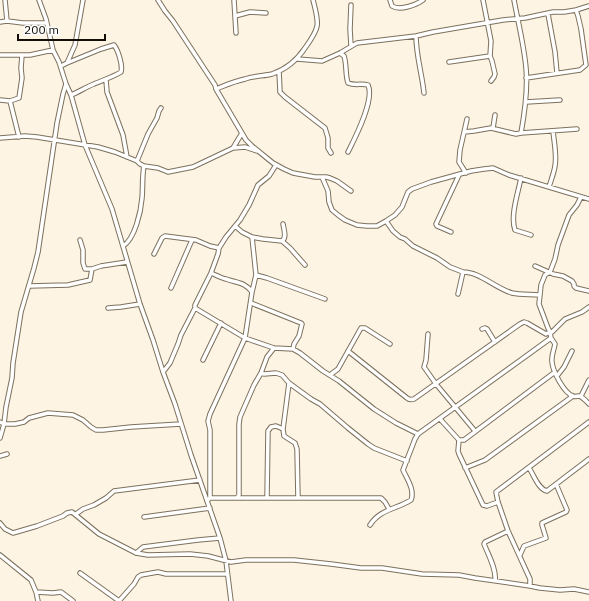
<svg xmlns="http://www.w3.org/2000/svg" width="589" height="601" font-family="'IBM Plex Sans',sans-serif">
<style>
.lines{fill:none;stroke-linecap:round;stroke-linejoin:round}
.minor-casing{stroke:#7c715e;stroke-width:5.5}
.minor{stroke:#fff;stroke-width:3.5}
</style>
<rect width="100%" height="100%" fill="#fef4e3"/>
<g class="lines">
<g class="minor-casing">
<path id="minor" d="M5,0L7,21
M39,0L46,19L53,50L59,62L66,84L71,95L85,145L112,209L140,304L153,340L163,372L175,404L191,455L220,538L226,561L231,601
M158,0L165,11L173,21L215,85L216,89L246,140L252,146L273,163L284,169L293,173L315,177H326L330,178L337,181L351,191
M234,0L236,33
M390,0L392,6C400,11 416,5 423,0
M483,0L491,41L490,56L492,61L495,74L494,77L491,81
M514,0C518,22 524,45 526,68C528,89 525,111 521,133
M548,14L555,52L557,73
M235,16L250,12L266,13
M0,22L7,21L23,23H46
M416,36C416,55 422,74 424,93
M351,46L350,29L351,5
M340,53L344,56C347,65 345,74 348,83C355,86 362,83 368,85C375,100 355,138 348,152
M0,55H30L53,50
M297,59L322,61L340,53L357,43L416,36L433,32L503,20L525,18L553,12H564L576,10L589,6
M449,62L490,56
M67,63L101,49L114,45C118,50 123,65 121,72C113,77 103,80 94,84C86,87 79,92 71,95
M61,66L67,63L75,45L83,0
M279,71L280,92L285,97L325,128L328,138V148L331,153
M526,78L580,70L586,65L581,29L578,16L576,10
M106,80L107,92L123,135L127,157
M216,89C226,85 235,81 245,79C254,76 264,76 272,74C287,69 297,60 305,48C321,26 319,24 313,0
M0,100L10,101L19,98L22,78L21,68L22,55
M10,101L19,137
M526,102L560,100
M493,128L495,115
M464,132L474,131L491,128L516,134L521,133L577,129
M0,138L25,136L37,137L98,147L115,152L137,161L140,164L144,166L158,168L168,172L193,167L233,148L245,147L257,151
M233,148L242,133
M137,161L148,134L157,118L159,111L161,108
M466,173L459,162L460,150L467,119
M322,177L328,191L329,202L332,210L338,215L345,220L357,225L367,226H377L386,221L395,215L402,207L408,192L412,189L431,182L471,171L484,169L493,168L509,175L589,199
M521,178C518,193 510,216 515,230L531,235
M549,187C551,180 554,173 555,166C557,155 554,142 553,131
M386,221L393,231L400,237L405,239L413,246L437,258L450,267L463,272
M235,226L242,232L252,237L263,239L282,241L290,248L305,265
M451,232L437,226L436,224L459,175
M80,240L83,250V263L85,269H92
M282,241C287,238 284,230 283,224
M123,246C135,239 141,211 142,198C143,187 142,176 144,166
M154,254L162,238L165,236L196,240L210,246L219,248
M535,266L553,274L563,276L572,281L574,284V286L576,288L589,291
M256,275L267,278L325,299
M29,286L68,285L90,280L92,269L101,266L127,262
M171,288L192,240
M252,292L256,275L252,237
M458,294L463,272C480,272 495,288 512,293C521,295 531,294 540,295
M251,303L301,323L302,324L299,336L294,344L293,349
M589,307L582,312L565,319L552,332H550L551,338L555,344C554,350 551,356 552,362C553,372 564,393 573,396C575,397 577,396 579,396C583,397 586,401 589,404
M108,308L121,307L140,304
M195,308L245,338L274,348L293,349L300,353L323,371L339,381L374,409L396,423L418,434
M482,329L485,328L487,329L495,342
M428,334L426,360L424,367L436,384L475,431
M348,351L407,398C409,400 411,400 414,399L520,324L524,322L527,323L546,334L550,332L548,328L539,304L541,285L545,275L550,272L555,259L558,245L569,215L577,205L581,197
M203,360L221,323
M163,372L170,363L178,344L181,335L195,308V305L211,273L218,254L219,248L226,237L240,220L249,205L258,185L269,176L276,165
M261,373L264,374L276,373L282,375L289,383L311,399L320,404L348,428L368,444L374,448L407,461
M330,375L338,369L361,328H365L390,344
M557,376L564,367L572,351
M289,383L283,429L284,436L295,443L297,449L298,498
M581,396L589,380
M440,419L459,440H464L555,372
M0,422L4,424H15L24,422L29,418L48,413L73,415L83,420L91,427L96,430H103L131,427L181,424
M0,438L4,424L6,407L12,378L13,363L21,312L34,268L38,252L57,123L63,94L66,84
M459,440L458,451L459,454L483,505L487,506L498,502
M0,456L7,454
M465,468L485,460L573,396
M529,468C534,475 538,489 547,491L589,459
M210,498H237L239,495V424L240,417L254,385L261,373L267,357L274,348
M237,498H381L385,502L389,509
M267,498L268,431L271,427L276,426L283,429
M207,501L210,498V430L208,421L210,414L245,338L252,292C245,282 237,283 226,279C221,278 216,275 211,273
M76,514L83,509L94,505L106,498L114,491L200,480
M144,517L210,508
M0,523L5,529L13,533L37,526L63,516L67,513L72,512L99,534L136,553L148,555L190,554L208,556L231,562L246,560H294L331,564L361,568H382L422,574L459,575L475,578L530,586L540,588L560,590L574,589L589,592
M370,525C380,509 397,509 411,500C415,490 407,479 403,470L415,439L418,434L551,338
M136,553L143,547L198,540L220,538
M0,555L31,580L36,592L38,601
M520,555L524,546L546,538L542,525V523L544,522L566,512L567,510L556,484
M80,573L119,601L134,584L138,577L141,575L158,572L166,574H227
M495,581C497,570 488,554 484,544L485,542L508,531
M530,586V579L508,531L498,502L496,492L589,422
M36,592L53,593L61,592L73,601"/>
</g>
<use href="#minor" class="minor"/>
</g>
<path d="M18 34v6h87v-6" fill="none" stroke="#120e07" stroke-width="2"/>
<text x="24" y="34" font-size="12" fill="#120e07" stroke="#ffffff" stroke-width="3" paint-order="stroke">200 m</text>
</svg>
